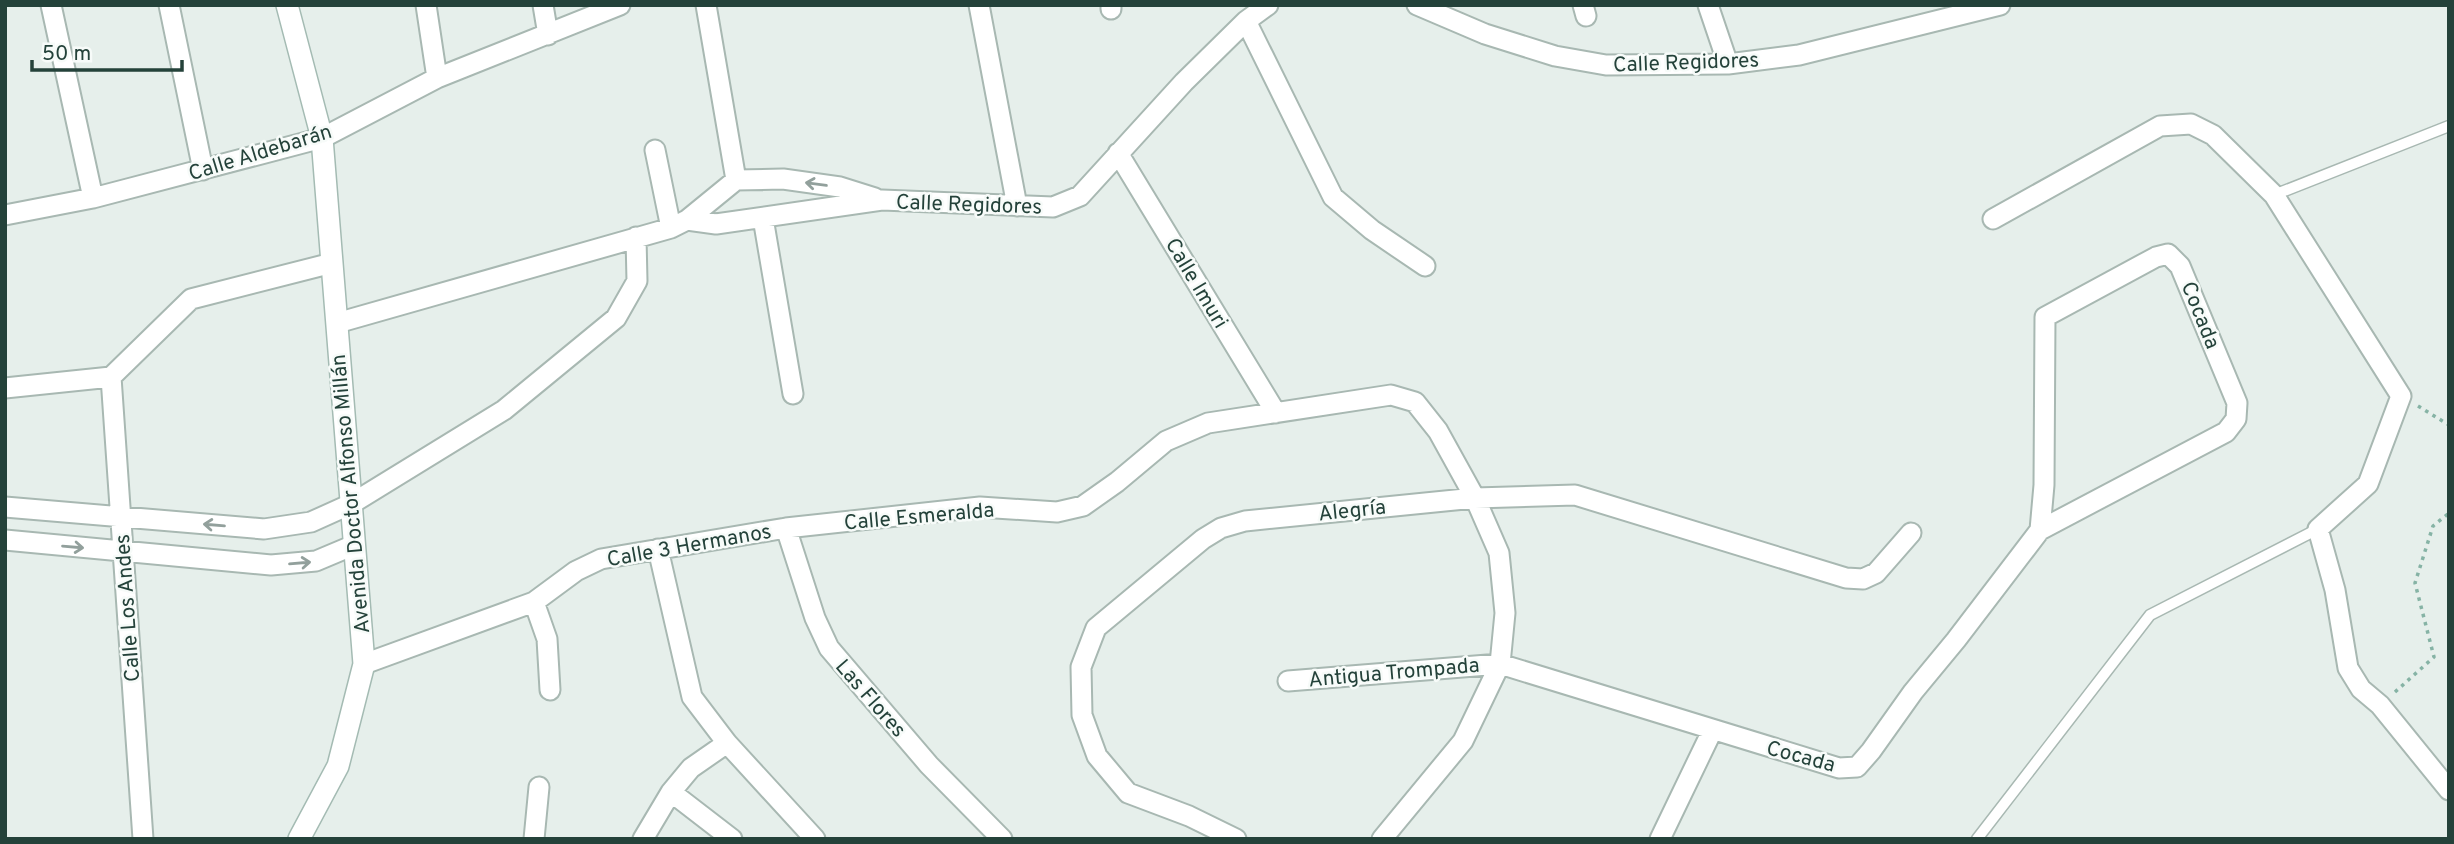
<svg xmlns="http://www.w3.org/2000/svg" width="2454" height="844" font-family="Overpass,sans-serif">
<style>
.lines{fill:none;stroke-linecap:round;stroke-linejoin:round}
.lane-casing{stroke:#a8b8b2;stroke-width:13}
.street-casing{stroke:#a8b8b2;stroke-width:23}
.secondary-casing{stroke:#a4bbb3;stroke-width:24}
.path{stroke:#86b3a5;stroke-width:3.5;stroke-dasharray:3.5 5;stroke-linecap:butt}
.lane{stroke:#fff;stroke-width:10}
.street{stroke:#fff;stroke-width:19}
.secondary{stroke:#fff;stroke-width:21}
.oneway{stroke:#92a09c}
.labels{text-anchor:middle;stroke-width:5;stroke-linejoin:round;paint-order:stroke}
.street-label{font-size:21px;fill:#24423a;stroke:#f7fbf9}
</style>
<rect width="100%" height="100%" fill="#e6efeb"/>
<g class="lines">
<g class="lane-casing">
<path id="lane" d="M2274,195L2449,126
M1977,839L2150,615L2318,529"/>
</g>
<g class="street-casing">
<path id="street" d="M51,5L93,198
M169,5L203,170
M426,5L437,78
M543,5L548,35
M706,5L736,180
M979,5L1017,206
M1111,5V9
M1417,5L1485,34L1555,56L1606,65L1728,64L1799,55L2000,5
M1583,5L1586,16
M1708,5L1728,64
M1246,21L1333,197L1372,230L1425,266
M655,150L671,228
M1118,153L1276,413
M5,215L93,198L322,138L437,78L620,5
M763,218L793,394
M1993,219L2160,126L2191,124L2213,135L2274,195L2401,396L2368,484L2318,529L2335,590L2348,668L2361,689L2380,705L2449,790
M687,220L716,224L882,200L1053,207L1080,196L1184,82L1246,21L1268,5
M337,323L671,228L687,220L736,180L783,179L840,187L875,198
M111,377L143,839
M5,388L111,377L191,299L332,263
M5,507L264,529L311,522L351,504L504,410L616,318L637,281L636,237
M786,528L815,618L829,648L929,765L1002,839
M5,540L271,565L316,561L354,545
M658,549L692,697L727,743L815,839
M534,602L547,639L550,690
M364,664L534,602L576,571L601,559L786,528L980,507L1057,512L1083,506L1117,482L1166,441L1208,423L1391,395L1415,402L1438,431L1475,498L1499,553L1505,613L1500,664L1463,741L1382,839
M1288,681L1500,664L1839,768L1857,767L1871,751L1913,692L1956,640L2040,530L2226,432L2236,419L2237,403L2180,266L2168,254L2156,257L2045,317L2044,485L2040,530
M671,792L732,839
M534,839L539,787
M643,839L671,792L691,768L727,743
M1236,839L1189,816L1128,793L1097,756L1082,715L1081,667L1096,628L1203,539L1221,528L1245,521L1475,498L1575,495L1846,578L1863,579L1876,573L1911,533
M1660,839L1712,731"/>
</g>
<g class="secondary-casing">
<path id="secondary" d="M287,5L322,138L364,664L338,766L299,839"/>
</g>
<path class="path" d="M2418,406L2449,425
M2395,692L2434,657L2415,583L2433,526L2449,513"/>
<use href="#lane" class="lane"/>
<use href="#street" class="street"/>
<use href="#secondary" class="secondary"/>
</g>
<defs><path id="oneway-shaft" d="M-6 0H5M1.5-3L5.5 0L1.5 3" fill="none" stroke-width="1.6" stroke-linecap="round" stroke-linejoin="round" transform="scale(1.75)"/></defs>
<g class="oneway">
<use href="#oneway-shaft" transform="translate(816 184) rotate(-172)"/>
<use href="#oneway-shaft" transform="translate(214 525) rotate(-175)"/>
<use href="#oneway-shaft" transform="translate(73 547) rotate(5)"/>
<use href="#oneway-shaft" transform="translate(300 563) rotate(-5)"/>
</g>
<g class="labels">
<g class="street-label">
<text transform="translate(1686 62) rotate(-2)" y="7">Calle Regidores</text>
<text transform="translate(260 152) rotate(-17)" y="7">Calle Aldebarán</text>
<text transform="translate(969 204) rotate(2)" y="7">Calle Regidores</text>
<text transform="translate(1197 283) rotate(59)" y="7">Calle Imuri</text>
<text transform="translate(2201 315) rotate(68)" y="7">Cocada</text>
<text transform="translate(350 494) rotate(-95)" y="7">Avenida Doctor Alfonso Millán</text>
<text transform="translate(1352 510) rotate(-6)" y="7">Alegría</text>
<text transform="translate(919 516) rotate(-5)" y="7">Calle Esmeralda</text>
<text transform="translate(689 545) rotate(-10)" y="7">Calle 3 Hermanos</text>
<text transform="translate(127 608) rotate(-94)" y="7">Calle Los Andes</text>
<text transform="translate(1394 672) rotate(-5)" y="7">Antigua Trompada</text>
<text transform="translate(871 698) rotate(49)" y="7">Las Flores</text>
<text transform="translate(1801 756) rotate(15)" y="7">Cocada</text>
</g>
</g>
<rect width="2454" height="844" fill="none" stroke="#24423a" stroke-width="14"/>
<path d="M32 60v10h150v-10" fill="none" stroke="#24423a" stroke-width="3.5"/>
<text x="42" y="60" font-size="21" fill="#24423a" stroke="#f7fbf9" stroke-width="5" paint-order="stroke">50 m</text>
</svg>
